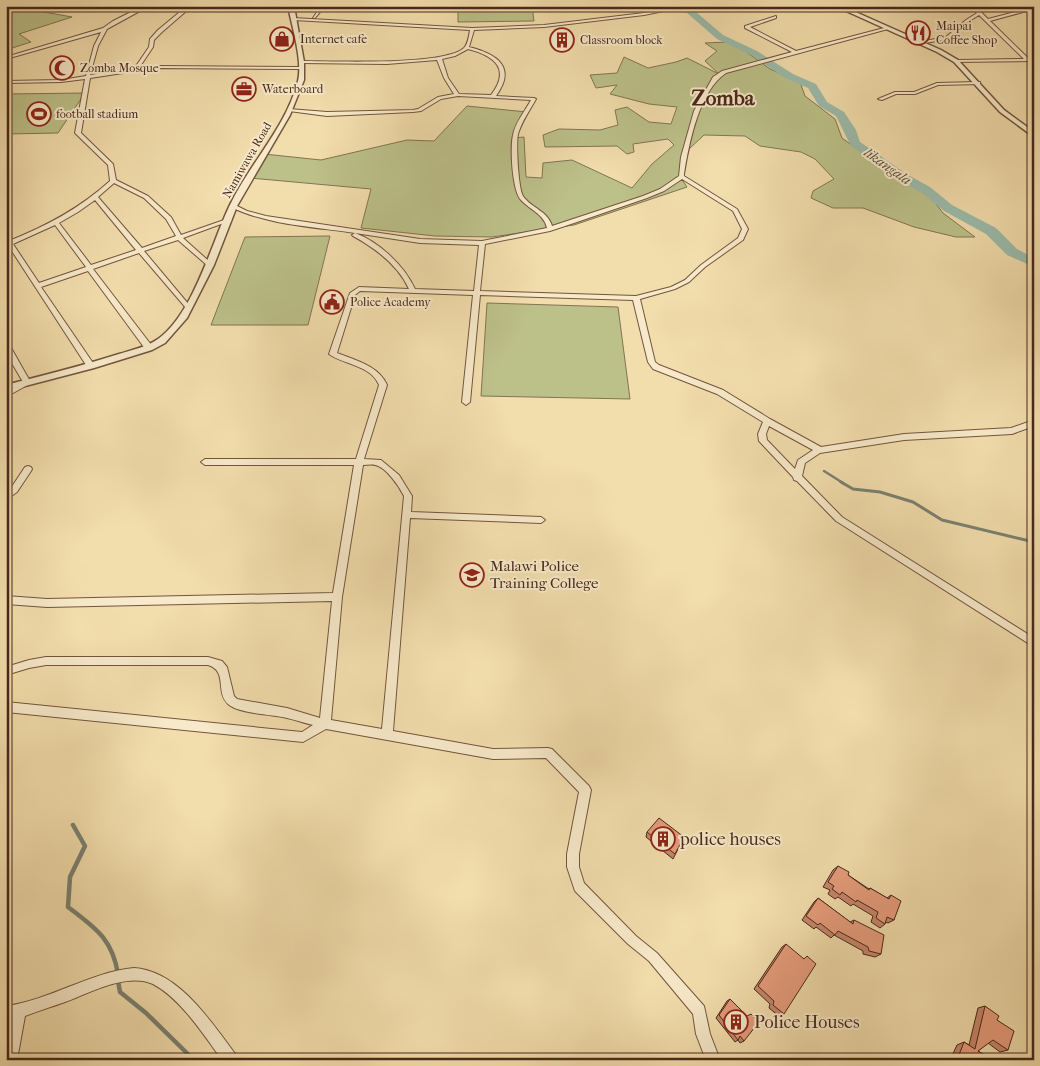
<svg xmlns="http://www.w3.org/2000/svg" width="1040" height="1066" font-family="'IM FELL French Canon',serif">
<style>
.green{fill:#bcc089;stroke:#827452}
.lines{fill:none;stroke-linecap:round;stroke-linejoin:round}
.stream-far2{stroke:#7a8071;stroke-width:2.5}
.stream-far1{stroke:#7a8071;stroke-width:3}
.stream{stroke:#7a8071;stroke-width:4.5}
.river{fill:#9bbbab;fill-rule:evenodd}
.minor-casing{stroke:#72553e;stroke-width:2}
.tertiary-casing{stroke:#72553e;stroke-width:3}
.minor{fill:#f7e9c9;fill-rule:evenodd}
.tertiary{fill:#f7e9c9;fill-rule:evenodd}
.wall{fill:#c6866b;stroke:#48281a}
.building{fill:#e69c7c;stroke:#48281a}
.labels{text-anchor:middle;stroke-width:4;stroke-linejoin:round;paint-order:stroke}
.far-poi-label{font-size:12px;fill:#48281a;stroke:#f7e9c9;text-anchor:start}
.far-street-label{font-size:12px;fill:#48281a;stroke:#f7e9c9}
.far-water-label{font-size:14px;font-style:italic;fill:#5d4d3e;stroke:#f7e9c9}
.poi-label{font-size:15px;fill:#48281a;stroke:#f7e9c9;text-anchor:start}
.near-poi-label{font-size:18px;fill:#48281a;stroke:#f7e9c9;text-anchor:start}
.far-town-label{font-size:21px;font-weight:bold;fill:#48281a;stroke:#f7e9c9}
</style>
<rect width="100%" height="100%" fill="#f2ddac"/>
<filter id="stains"><feTurbulence type="fractalNoise" baseFrequency=".004" numOctaves="4"/><feColorMatrix values="0 0 0 0 .2 0 0 0 0 .09 0 0 0 0 .02 0 0 0 .5 -.17"/></filter>
<radialGradient id="worn" r=".72"><stop offset=".6" stop-color="#630" stop-opacity="0"/><stop offset="1" stop-color="#630" stop-opacity=".3"/></radialGradient>
<path class="green" d="M6,6H17L16,7L72,17L19,34L31,42L6,50Z
M458,6H532L534,21L458,22Z
M727,42L738,46L770,69L800,82L805,96L835,119L842,138L887,170L911,182L930,196L943,213L975,237H956L914,227L863,208H833L811,198L813,191L834,179L815,159L801,152L760,146L745,136L704,135L689,149L681,178L687,187L574,225L492,237L435,236L361,228L371,189L250,178L264,154L321,160L407,140L434,141L467,106L527,112L514,138L524,137L526,177L542,178L543,163L572,160L632,188L652,164L674,145L668,139L633,144L634,152L627,154L617,146L545,147L543,135L559,129L600,130L618,125L615,110L627,107L649,122L671,124L677,107L649,104L610,94L617,85L596,88L590,75L617,73L624,57L648,68L676,62L687,58L719,74L705,61L717,51L705,43Z
M85,93L58,133L6,134V94Z
M330,236L308,325H211L245,237Z
M487,303L618,307L630,399L481,396Z"/>
<g class="lines">
<path class="stream-far2" d="M824,471L843,483"/>
<path class="stream-far1" d="M841,482L853,489L880,492L913,502L942,520L1034,542"/>
<path class="stream" d="M73,825L85,846L70,877L68,907C95,928 112,938 118,974
M118,981L120,992L146,1013L194,1060"/>
<path class="river" d="M679,6H689L723,35L757,51L793,74L816,84L827,102L844,112L856,130L860,142L908,175L930,187L952,205L996,228L1017,249L1034,258V267L1007,255L986,234L944,211L922,193L900,181L851,146L836,116L819,106L808,88L785,78L751,55L717,39Z"/>
<g class="minor-casing">
<path id="minor" d="M143,6H149L107,29L98,46L90,75L134,69L149,47L150,39L158,30L187,6H192L162,32L154,40L153,47L139,68L156,66L301,67L303,68L301,69L156,68L90,78L81,133L113,164L116,180L148,196L171,217L181,235L227,219L232,220L183,238L212,264V266H208L178,240L144,251L190,306V308H186L139,253L93,269L152,346V350H146L88,271L41,287L95,366L91,368H88L8,245L6,246V242C45,227 79,209 110,181L108,165L75,133L85,79L61,82L6,83V81L61,80L86,76L94,46L101,32L6,59V57L103,28L113,21ZM114,183L144,198L166,219L176,236L142,248L98,197ZM95,200L136,250L91,265L59,223L78,212ZM55,225L86,267L39,283L13,244Z
M321,6H325L315,18H313Z
M678,6H688L644,15L544,27L474,30L469,47C497,54 517,67 496,96L534,98L536,99C530,110 522,121 518,134C516,143 518,187 523,196C531,208 548,211 552,226L643,196L660,189L679,176L681,157L694,111L713,77L722,71L792,52L745,28V26L776,16V18L750,27L796,51L888,27V29L726,73C699,91 689,143 684,174V176L737,209L748,229L743,240L705,267L689,282L675,289L640,299L655,362L659,365L723,390L770,419L821,447L904,434L1011,428L1034,420V426L1012,434L904,440L820,453L805,463L802,476L842,517L1034,638V647L836,521L797,481L794,480L793,477L759,441L758,434L763,422L717,394L653,369L648,362L633,300L480,295L470,402L466,405L462,402L473,295L360,291L355,295L337,353C355,360 379,366 387,385L364,459L381,460L399,475L412,496L411,512L541,517L545,520L541,523L410,518L393,731L493,749L548,748L552,749L589,786L591,790L579,854V867L584,883L636,936L657,953L704,1006L710,1034L720,1060H706L696,1034L693,1014L649,961L628,944L575,891L567,867V854L579,792L546,758L493,759L326,729L303,742L6,712V702L302,732L313,725C304,723 296,720 287,718C272,714 239,714 228,704C215,692 228,671 208,665H46L29,668L6,675V667L29,660L46,657H208L222,661L227,667L234,696L237,699L287,708L320,718L332,601L47,607L6,604V596L47,599L333,593L354,465H205L201,462L205,459H356L379,385C371,365 344,365 329,354L350,293L359,287L409,289C398,265 375,248 353,236L352,235L355,233C315,227 267,225 231,207V205H235L247,211L266,216L420,239L482,241L547,228C544,214 530,210 521,200C512,190 510,148 513,135C515,123 525,111 531,100L458,96L441,99L421,111L413,112L327,116L289,111L287,110L289,109L327,112L413,110L418,109L438,97L454,94L444,78L437,60L387,64L301,63L299,62L301,61C331,61 445,66 464,48C468,44 469,36 470,30L294,20L293,18L472,28L544,25L644,13ZM468,49C495,56 511,69 491,95L459,94L448,78L442,59L455,56ZM682,179L733,211L742,229L738,238L701,265L685,280L671,287L636,296L480,291L485,244L550,231L574,223L647,198L664,191ZM355,233L420,243L479,245L474,291L415,289C404,265 379,242 355,233ZM769,426L813,450L798,460L795,469L767,440L766,434ZM363,465C367,465 372,464 375,465C386,467 399,486 404,496L382,729L331,720L342,597Z
M970,6H975L988,19L1034,7V9L990,21L1029,59H1034V61L954,62V60H956L1024,59L979,15L968,22L949,39L919,44V42L946,37L966,20L977,13Z
M978,82H980V84L938,85L915,94H896L882,100L878,99L895,92H914L937,83Z
M6,344L10,346L31,383L6,397V392L23,382L6,353Z
M28,466L31,467L32,469L31,471L17,492L6,500V492L11,488L25,467Z
M134,968C179,971 211,1022 236,1055L238,1060H222C204,1035 180,998 153,984C127,972 89,993 65,1002C51,1007 38,1011 25,1016L17,1060H6V1044L11,1019H6V1006C51,1000 90,972 134,968Z"/>
</g>
<g class="tertiary-casing">
<path id="tertiary" d="M288,6H294L304,62V80L290,115L237,206L214,265L187,318L165,343L152,350L94,368L6,391V385C44,375 82,366 119,354C132,350 147,347 158,339C193,314 211,245 229,207C249,164 286,128 298,81C303,61 292,27 288,6Z
M835,6H842L941,50L958,60L1004,110L1034,132V137L1000,112L954,62L937,52Z"/>
</g>
<use href="#minor" class="minor"/>
<use href="#tertiary" class="tertiary"/>
</g>
<path class="wall" d="M647,832L684,837L673,859L646,837Z
M838,866L848,875L869,889L870,888L887,898L891,895L894,920L888,923L885,922V924L880,928L871,922L873,916L853,904L851,906L838,897L835,899L828,894L830,890L823,887L833,870Z
M818,898L850,922L854,920L881,954L875,957L863,954V951L834,935L831,938L816,927L814,929L802,920L814,902Z
M786,944L784,1014L780,1017L769,1008L770,1004L754,989L782,947Z
M730,999L744,1041L740,1043L738,1040L735,1042L716,1018L727,1001Z
M985,1006L997,1020L1008,1050L1000,1052L988,1043L978,1051L993,1060H950L957,1045L964,1042L969,1045L978,1008Z"/>
<path class="building" d="M659,818L684,837L675,854L647,832Z
M838,866L849,872L848,875L869,890L870,888L889,899L891,895L901,901L894,920L887,917L885,924L876,918L878,912L857,900L856,902L842,892L840,895L832,889L834,886L828,882Z
M818,898L853,924L854,920L884,935L881,954L869,951L868,947L838,931L835,935L820,923L818,925L806,916Z
M786,944L804,959L807,956L816,964L784,1014L773,1005L774,1001L758,986Z
M730,999L747,1016L751,1014L759,1022L744,1041L740,1036L738,1040L719,1015Z
M985,1006L999,1016L997,1020L1014,1031L1008,1050L993,1040L978,1051L993,1060H957L964,1042L975,1049Z"/>
<defs>
<g id="restaurant-ring" transform="scale(1.25)"><circle r="9.5" fill="#f7e9c9" stroke="#8f2418" stroke-width="1.5"/><path d="M-5-6h1v4h1v-4h1v4h1v-4h1v5L-1.5 .5V6h-2V.5L-5-1ZM5-6V6H3V1.5H1.5Q1.5-4 5-6Z" fill="#8f2418"/></g>
<g id="shop-ring" transform="scale(1.25)"><circle r="9.5" fill="#f7e9c9" stroke="#8f2418" stroke-width="1.5"/><path d="M-5-2.5h2.3a2.7 3.5 0 0 1 5.4 0H5L5.5 6h-11ZM-1.5-2.5h3a1.5 2.3 0 0 0-3 0Z" fill="#8f2418"/></g>
<g id="building-ring" transform="scale(1.25)"><circle r="9.5" fill="#f7e9c9" stroke="#8f2418" stroke-width="1.5"/><path d="M-4-6H4V6H1V3H-1V6H-4ZM-2.5-4.3h1.7v1.8h-1.7ZM.8-4.3h1.7v1.8H.8ZM-2.5-1h1.7V.8h-1.7ZM.8-1h1.7V.8H.8Z" fill="#8f2418"/></g>
<g id="mosque-ring" transform="scale(1.25)"><circle r="9.5" fill="#f7e9c9" stroke="#8f2418" stroke-width="1.5"/><path d="M3.5-4.9A6 6 0 1 0 3.5 4.9A5 5 0 1 1 3.5-4.9Z" fill="#8f2418"/></g>
<g id="office-ring" transform="scale(1.25)"><circle r="9.5" fill="#f7e9c9" stroke="#8f2418" stroke-width="1.5"/><path d="M-6-3h4V-5.5h4V-3h4V5H-6ZM-1-4.5V-3h2v-1.5ZM-6 0V1H6V0Z" fill="#8f2418"/></g>
<g id="stadium-ring" transform="scale(1.25)"><circle r="9.5" fill="#f7e9c9" stroke="#8f2418" stroke-width="1.5"/><path d="M0-5a6.5 5 0 1 0 0 10a6.5 5 0 1 0 0-10ZM-3.5-1.8h7v3.6h-7Z" fill="#8f2418"/></g>
<g id="civic-ring" transform="scale(1.25)"><circle r="9.5" fill="#f7e9c9" stroke="#8f2418" stroke-width="1.5"/><path d="M-.6-6.5H3V-4.5H.6V-3L4-1V1h2V6H-6V1h2V-1L-.6-3ZM-1.2 2.5V6h2.4V2.5Z" fill="#8f2418"/></g>
<g id="university-ring" transform="scale(1.25)"><circle r="9.5" fill="#f7e9c9" stroke="#8f2418" stroke-width="1.5"/><path d="M0-5L7-2L0 1L-7-2ZM-4 1L0 2.5L4 1V4Q0 6-4 4Z" fill="#8f2418"/></g>
</defs>
<g fill-rule="evenodd">
<use href="#restaurant-ring" x="918" y="33"/>
<use href="#shop-ring" x="282" y="39"/>
<use href="#building-ring" x="562" y="40"/>
<use href="#mosque-ring" x="62" y="68"/>
<use href="#office-ring" x="244" y="89"/>
<use href="#stadium-ring" x="39" y="114"/>
<use href="#civic-ring" x="332" y="302"/>
<use href="#university-ring" x="472" y="575"/>
<use href="#building-ring" x="663" y="839"/>
<use href="#building-ring" x="736" y="1022"/>
</g>
<g class="labels">
<g class="far-poi-label">
<text x="936" y="30">Maipai<tspan x="936" dy="14">Coffee Shop</tspan></text>
<text x="300" y="43">Internet cafe</text>
<text x="580" y="44">Classroom block</text>
<text x="80" y="72">Zomba Mosque</text>
<text x="262" y="93">Waterboard</text>
<text x="56" y="118">football stadium</text>
<text x="350" y="306">Police Academy</text>
</g>
<g class="far-street-label">
<text transform="translate(247 160) rotate(-60)" y="4">Namiwawa Road</text>
</g>
<g class="far-water-label">
<text transform="translate(888 166) rotate(35)" y="5">likangala</text>
</g>
<g class="poi-label">
<text x="490" y="571">Malawi Police<tspan x="490" dy="17">Training College</tspan></text>
</g>
<g class="near-poi-label">
<text x="680" y="845">police houses</text>
<text x="754" y="1028">Police Houses</text>
</g>
<g class="far-town-label">
<text x="723" y="105">Zomba</text>
</g>
</g>
<rect width="1040" height="1066" fill="none" stroke="#f2ddac" stroke-width="25"/>
<rect x="8" y="8" width="1025" height="1051" fill="none" stroke="#48281a" stroke-width="2.5"/>
<rect x="12" y="12" width="1015" height="1041" fill="none" stroke="#48281a"/>
<rect width="100%" height="100%" filter="url(#stains)"/>
<rect width="100%" height="100%" fill="url(#worn)"/>
</svg>
